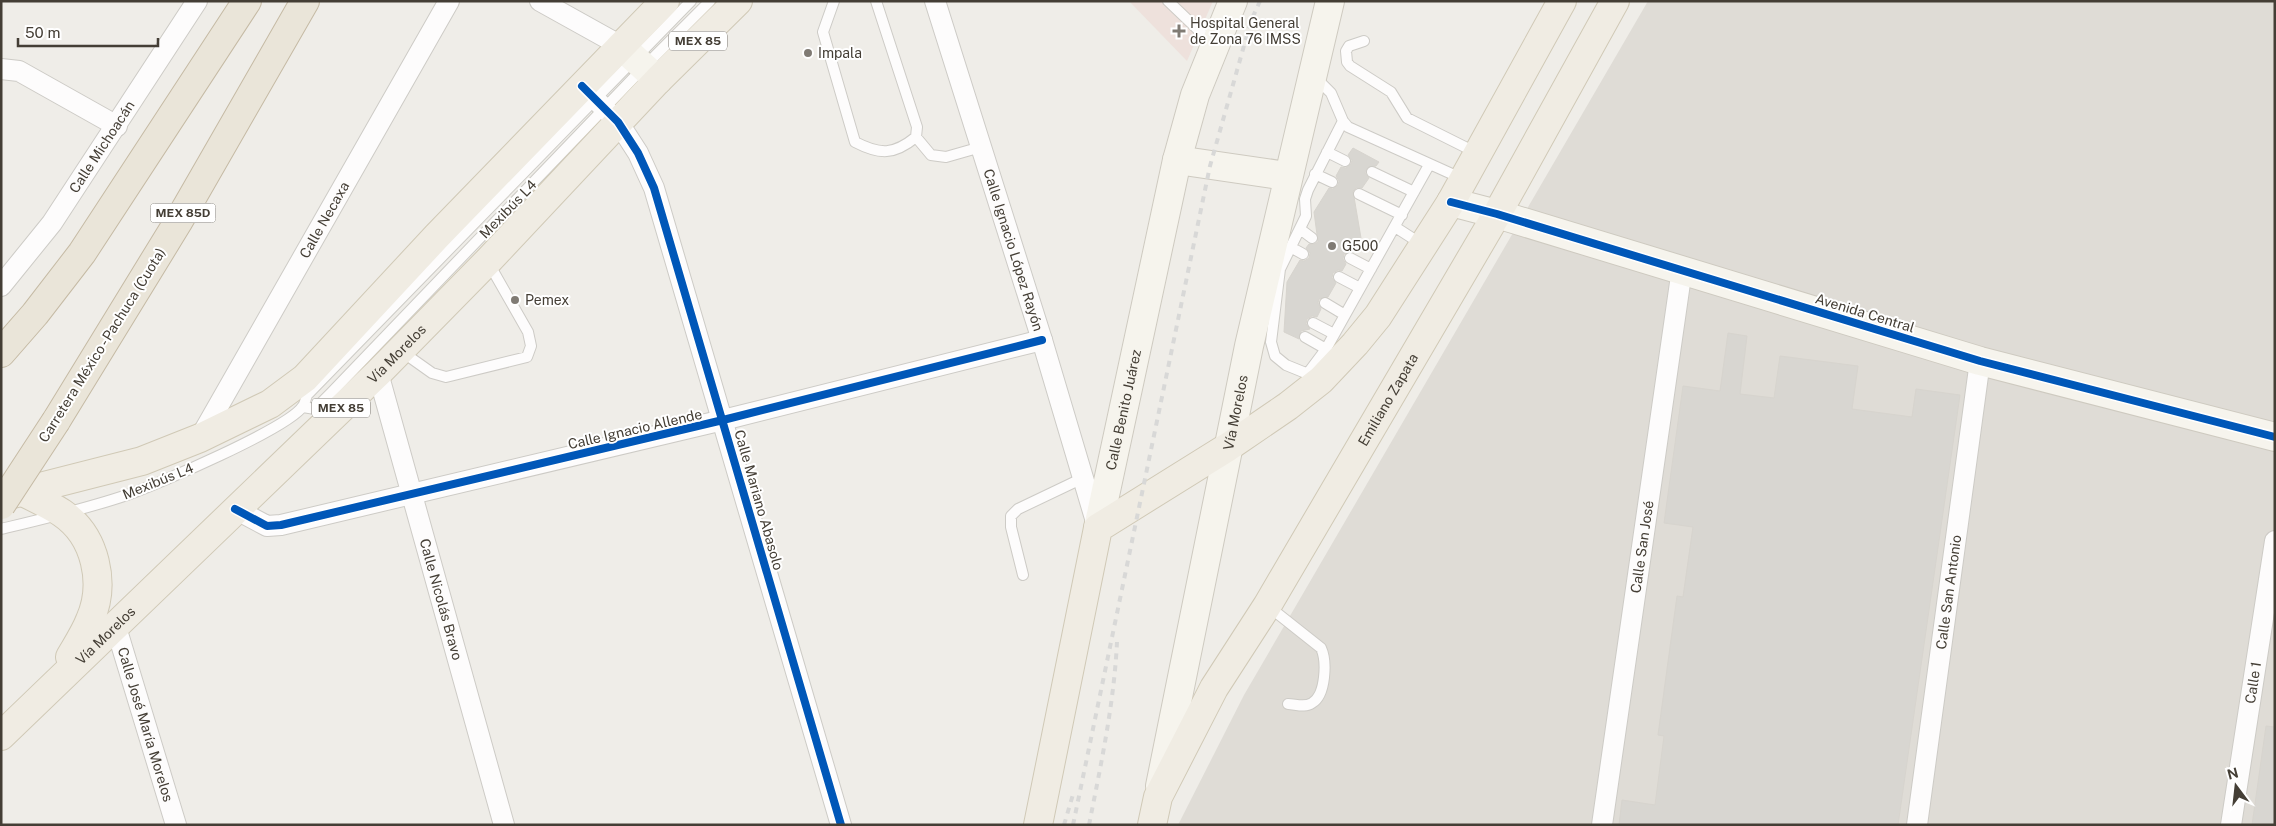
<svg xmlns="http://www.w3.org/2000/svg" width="2276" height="826" font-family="'Public Sans',sans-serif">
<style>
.industrial{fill:#dfdcd6}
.medical{fill:#eee1dc}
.building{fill:#d8d6d1;stroke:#d7d4ce}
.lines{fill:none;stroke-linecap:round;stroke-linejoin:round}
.lane-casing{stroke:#cdcbc6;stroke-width:12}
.street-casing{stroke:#cdcbc6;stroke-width:22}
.secondary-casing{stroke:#cecac0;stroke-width:30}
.primary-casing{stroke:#d0c9b6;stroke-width:30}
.highway-casing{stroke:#c5baa4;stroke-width:30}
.lane{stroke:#fdfcfc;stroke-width:10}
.street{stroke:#fdfcfc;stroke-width:20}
.secondary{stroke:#f6f4ed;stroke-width:28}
.primary{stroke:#f0ece3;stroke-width:28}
.highway{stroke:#eae5d9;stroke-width:28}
.rail{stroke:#d8d8d7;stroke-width:4;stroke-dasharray:6 6;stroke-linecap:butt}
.highway-bridge-casing{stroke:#c5baa4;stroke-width:30;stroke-linecap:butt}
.highway-bridge{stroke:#eae5d9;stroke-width:28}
.cycleway-casing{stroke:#fff;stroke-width:11}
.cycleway{stroke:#0057b8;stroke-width:8}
.poi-dot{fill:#807b74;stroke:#fff;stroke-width:2}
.labels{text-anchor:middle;stroke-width:4;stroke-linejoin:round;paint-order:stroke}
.shield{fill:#fff;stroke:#7c7872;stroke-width:1}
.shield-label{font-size:12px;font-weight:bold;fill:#443e35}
.poi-label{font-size:14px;fill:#443e35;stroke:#fff;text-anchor:start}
.street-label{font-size:14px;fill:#443e35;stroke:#fff}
</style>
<rect width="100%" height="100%" fill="#efede8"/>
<path class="industrial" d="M1648,1H2275V825H1178L1244,695Z"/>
<path class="medical" d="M1129,1H1213L1187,61Z"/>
<path class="building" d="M1353,148L1379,162L1376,166L1368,167L1365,173L1369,178L1362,188H1356L1353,191L1361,238L1353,252L1344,254L1343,259L1346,264L1342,271L1338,270L1333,273L1332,278L1336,283L1328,297L1319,299L1318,303L1321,309L1317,317L1312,316L1307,319L1306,324L1310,329L1301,331L1299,339L1284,332L1287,282L1300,260L1304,261L1309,258L1310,253L1306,248L1309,244H1314L1318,242L1314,212L1329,188L1333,189L1338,185L1339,181L1336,176L1341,167L1346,168L1351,164L1352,160L1348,155Z
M1728,333L1747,336L1740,394L1774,398L1780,356L1858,366L1852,409L1912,417L1916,389L1960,395L1898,825H1619L1622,800L1655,805L1664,736L1658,735L1677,596L1683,597L1693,527L1664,523L1683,386L1720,391Z
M2266,726L2275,727V825H2252Z"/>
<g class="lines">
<g class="lane-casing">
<path id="lane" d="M834,1L823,32L855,142C880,155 894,155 916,137L917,127L876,1
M1168,1L1213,44
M1364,41L1349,46L1346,51L1347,62L1350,66L1391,92L1407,118L1477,153
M1314,76L1331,93L1343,121L1348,127L1463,179
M916,137L931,155L946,157L981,147
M1327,152L1345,161
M1372,172L1414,192
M1315,174L1332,182
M1359,194L1402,215
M1395,227L1423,245
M1300,229L1312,238
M1292,248L1303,254
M1350,258L1371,269
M1339,277L1360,288
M1325,303L1345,315
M1313,323L1334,334
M1305,337L1326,349
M401,351L432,373L446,377L527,357L531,346L528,332L488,262
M1308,373L1326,349L1429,165
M1318,378L1286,365L1275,356L1271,342L1280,269L1306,216L1305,199L1308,190L1343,121
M303,407L315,409L331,393L644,67L710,1
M1,529C43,519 86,509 127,495C156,485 289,428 303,406C305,403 306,398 307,395L691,1
M1023,575L1011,527V516L1018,509L1083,478
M1268,606L1321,648C1327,661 1326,695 1312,703C1305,708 1295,704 1288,704"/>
</g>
<g class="street-casing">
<g id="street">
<path d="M540,1L621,46"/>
<path id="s1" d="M935,1L1042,340L1097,525"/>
<path d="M1,69L19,71L117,126"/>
<path d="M582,86L618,122L638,153L654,188L841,825"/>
<path id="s2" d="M1,286L52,223L197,1"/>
<path id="s3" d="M378,373L504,825"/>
<path id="s4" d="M200,438L449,1"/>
<path d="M235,509L267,526L281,525L723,420L1042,340"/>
<path id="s5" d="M115,624L176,825"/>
<path id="s6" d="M1602,825L1682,269"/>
<path id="s7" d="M1917,825L1980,361"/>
<path id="s8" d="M2231,825L2275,541"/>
</g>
</g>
<g class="secondary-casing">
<g id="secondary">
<path d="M621,46L658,80"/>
<path d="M1177,160L1287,176"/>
<path d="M1451,202L1497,214L1980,361L2275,437"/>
<path id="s9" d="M1098,528L1177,160L1195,95L1233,1"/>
<path id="s10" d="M1160,786L1249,346L1330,1"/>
</g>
</g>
<g class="primary-casing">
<g id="primary">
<path d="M21,491C35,498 50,505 62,513C96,536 106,584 90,620C85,633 77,645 70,657"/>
<path d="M1,497L142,461L200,438L270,404L305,378L437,236L665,1"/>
<path id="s11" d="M1,736L378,373L488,261L658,80L738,1"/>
<path d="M1038,825L1098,528L1228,447L1288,406L1321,380L1355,344L1378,316L1451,202L1562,1"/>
<path id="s12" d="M1152,825L1158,797L1214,688L1267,606L1497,214L1615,1"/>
</g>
</g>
<g class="highway-casing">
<path id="highway" d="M1,353L35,314L82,253L247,1
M56,421L178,222L305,1"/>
</g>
<use href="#lane" class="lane"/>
<use href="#street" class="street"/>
<use href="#secondary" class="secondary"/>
<use href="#primary" class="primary"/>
<use href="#highway" class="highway"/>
<path class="rail" d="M1064,825L1074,791
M1073,825L1210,166L1251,21L1260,1
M1089,825C1101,764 1114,704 1117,642"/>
<g class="highway-bridge-casing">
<path id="highway-bridge" d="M1,505L56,421"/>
</g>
<use href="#highway-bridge" class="highway-bridge"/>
<g class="cycleway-casing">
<path id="cycleway" d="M582,86L618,122L638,153L654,188L841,825
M1451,202L1497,214L1980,361L2275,437
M235,509L267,526L281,525L723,420L1042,340"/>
</g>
<use href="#cycleway" class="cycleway"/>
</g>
<g class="poi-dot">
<path d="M1176.5 23.5h5v5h5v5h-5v5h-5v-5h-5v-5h5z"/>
<circle cx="808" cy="53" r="5"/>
<circle cx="1332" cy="246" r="5"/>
<circle cx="515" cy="300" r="5"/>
</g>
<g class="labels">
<g class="shield">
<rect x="669" y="31.5" width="58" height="19" rx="4"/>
<rect x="150.5" y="203.5" width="65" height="19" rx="4"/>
<rect x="312" y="398.5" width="58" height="19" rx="4"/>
</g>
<g class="shield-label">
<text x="698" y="45">MEX 85</text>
<text x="183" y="217">MEX 85D</text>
<text x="341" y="412">MEX 85</text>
</g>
<g class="poi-label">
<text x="1190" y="28">Hospital General<tspan x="1190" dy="16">de Zona 76 IMSS</tspan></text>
<text x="818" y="58">Impala</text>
<text x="1342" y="251">G500</text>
<text x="525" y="305">Pemex</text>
</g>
<g class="street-label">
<text dy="5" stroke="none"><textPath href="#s2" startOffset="172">Calle Michoacán</textPath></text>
<text transform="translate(508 209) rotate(-46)" y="5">Mexibús L4</text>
<text dy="5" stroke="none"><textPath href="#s4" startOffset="251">Calle Necaxa</textPath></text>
<text dy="5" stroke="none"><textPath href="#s1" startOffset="261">Calle Ignacio López Rayón</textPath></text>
<text transform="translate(1865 313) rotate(17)" y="5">Avenida Central</text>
<text transform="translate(102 345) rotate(-58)" y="5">Carretera México - Pachuca (Cuota)</text>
<text dy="5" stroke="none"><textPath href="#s11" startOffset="550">Vía Morelos</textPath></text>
<text dy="5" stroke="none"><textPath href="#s12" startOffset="488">Emiliano Zapata</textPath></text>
<text dy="5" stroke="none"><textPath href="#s9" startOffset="121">Calle Benito Juárez</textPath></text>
<text dy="5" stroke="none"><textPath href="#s10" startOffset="381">Vía Morelos</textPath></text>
<text transform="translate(635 429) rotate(-13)" y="5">Calle Ignacio Allende</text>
<text transform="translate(158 481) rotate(-22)" y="5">Mexibús L4</text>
<text transform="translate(759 500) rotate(74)" y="5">Calle Mariano Abasolo</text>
<text dy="5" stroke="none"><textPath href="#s6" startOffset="281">Calle San José</textPath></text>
<text dy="5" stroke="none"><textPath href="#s7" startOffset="235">Calle San Antonio</textPath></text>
<text dy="5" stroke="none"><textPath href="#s3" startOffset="235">Calle Nicolás Bravo</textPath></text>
<text dy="5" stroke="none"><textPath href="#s11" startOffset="145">Vía Morelos</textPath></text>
<text dy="5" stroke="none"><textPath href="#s8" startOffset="144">Calle 1</textPath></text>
<text dy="5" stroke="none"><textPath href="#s5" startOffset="105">Calle José María Morelos</textPath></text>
</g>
</g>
<rect width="2276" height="826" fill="none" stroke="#443e35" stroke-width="5"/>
<g transform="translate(2236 786) rotate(345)" stroke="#ffffff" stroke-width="4" paint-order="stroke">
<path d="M0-4L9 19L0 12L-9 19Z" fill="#443e35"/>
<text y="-8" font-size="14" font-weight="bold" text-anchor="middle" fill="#443e35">N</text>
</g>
<path d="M18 38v8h140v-8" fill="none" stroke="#443e35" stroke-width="2.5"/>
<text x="25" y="38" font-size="15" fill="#443e35" stroke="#ffffff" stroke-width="4" paint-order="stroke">50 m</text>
</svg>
